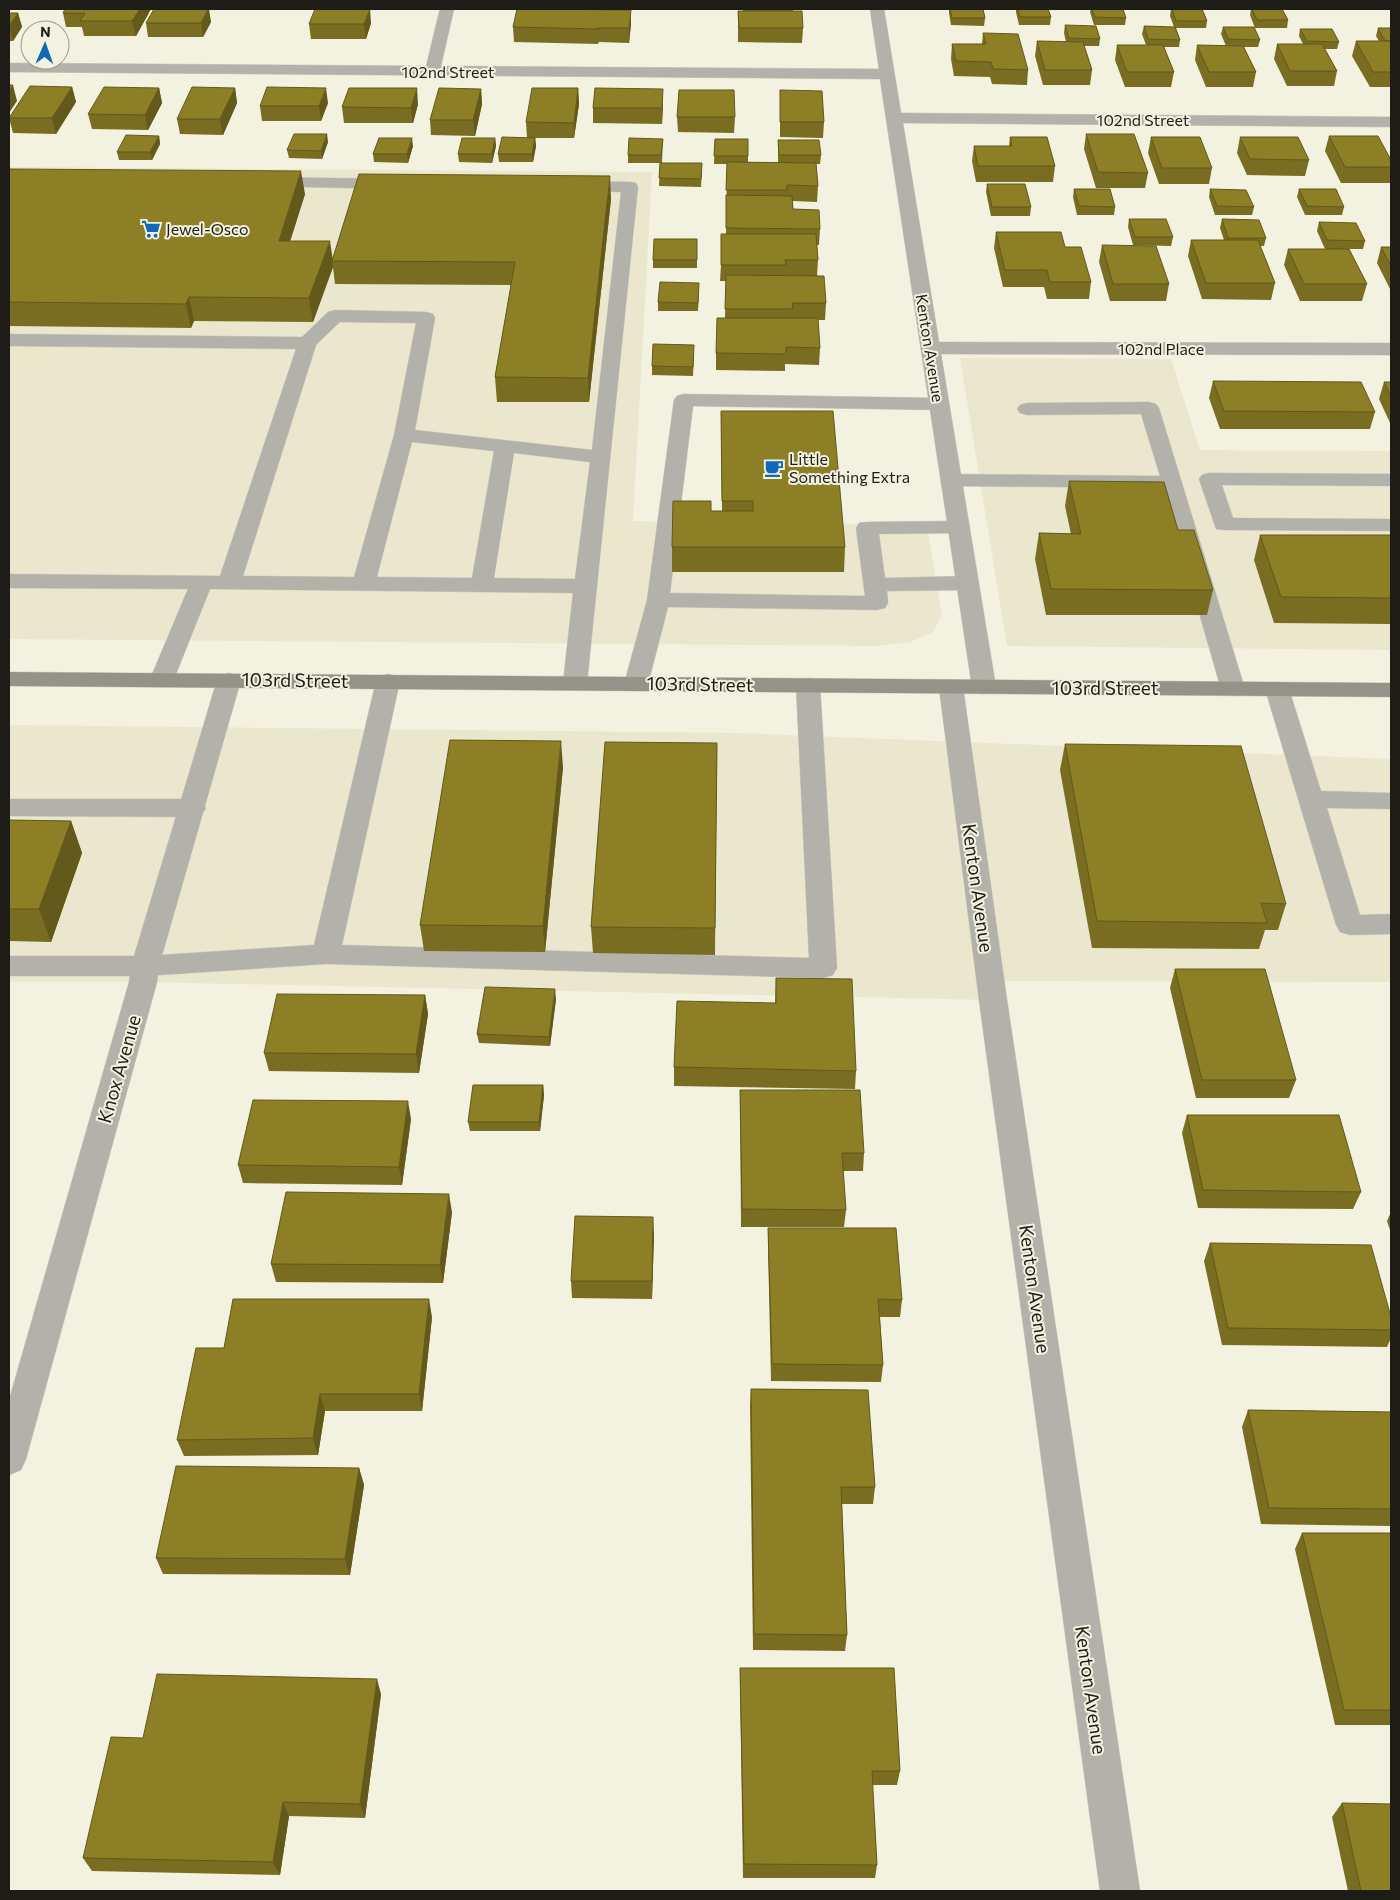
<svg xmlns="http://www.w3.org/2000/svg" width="1400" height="1900" font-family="Commissioner,sans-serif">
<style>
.built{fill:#eae7ce}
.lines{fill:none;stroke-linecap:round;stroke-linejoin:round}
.lane-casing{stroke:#d1cfc0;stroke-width:1}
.street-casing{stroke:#d1cfc0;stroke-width:1}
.secondary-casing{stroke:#d1cfc0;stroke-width:1}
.lane{fill:#b3b2aa;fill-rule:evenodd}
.street{fill:#b3b2aa;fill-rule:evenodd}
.secondary{fill:#949388;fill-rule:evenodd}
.wall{fill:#786d20}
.shaded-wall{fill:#62591a}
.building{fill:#8c7f25;stroke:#62591a}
.labels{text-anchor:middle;stroke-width:4;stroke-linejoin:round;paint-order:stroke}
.far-street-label{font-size:16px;fill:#1d1c16;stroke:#f3f1e0}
.far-poi-label{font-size:16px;fill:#1d1c16;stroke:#f3f1e0;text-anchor:start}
.street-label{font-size:19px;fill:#1d1c16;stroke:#f3f1e0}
</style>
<rect width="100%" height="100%" fill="#f3f1e0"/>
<path class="built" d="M9,167L652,172L633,521L927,525L942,615L933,632L910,642L876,646L9,639Z
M960,358L1171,359L1200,450L1391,451V650L1007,646Z
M9,725L738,733L1391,759V982L991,981L993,1000L143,982H9Z"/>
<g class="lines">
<g class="lane-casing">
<path id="lane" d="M265,177L392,179L398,180L400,184L398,188L392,189L259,186L257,182L259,178Z
M573,181L630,182L636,183L638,187L587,683L583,688L575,690L567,688L563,683L573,593L210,589L174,679L170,684L162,686L154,684L150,679L188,589L9,588V574L220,576L296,349L9,346V334L302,337L328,312L335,310L426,312L433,314L435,318L415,430L592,450L621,192L567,190L565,186L567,182ZM340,322L416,323L394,435L354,577L243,576L316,345ZM412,442L494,451L472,578L377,577ZM514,453L590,462L575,579L494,578Z
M684,394L939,398L946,400L949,404L946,408L939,410L693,406L670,593L865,596L856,528L859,523L867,522L959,521L967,522L970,527L967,532L959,533L879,534L885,578L968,576L976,578L979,583L976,588L968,590L887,591L888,603L885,608L877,610L668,607L648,684L644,689L636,691L628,689L624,684L647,600L674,400L677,396Z
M1149,402L1156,404L1159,408L1245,689L1241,694L1233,696L1225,694L1221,689L1163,488L951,486L944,484L941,480L944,476L951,474L1160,476L1141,414L1027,415L1020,413L1017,409L1020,405L1027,403Z
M1209,473L1391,474V486L1222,485L1233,518L1391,519V531L1224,530L1216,529L1199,479L1202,475Z
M388,674L396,676L400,681L342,945L809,958L796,685L800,680L808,678L816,680L820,685L837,968L833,975L823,978L326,964L145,976H9V956H145L314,945L376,681L380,676Z
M1277,682L1285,684L1289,689L1321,791L1391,793V809L1327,808L1360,915L1391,914V934L1350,935L1340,932L1336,925L1265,689L1269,684Z
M9,799H193L202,802L206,808L202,814L193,817L9,816Z"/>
</g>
<g class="street-casing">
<path id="street" d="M440,9H454L441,66L879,69L870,9H884L901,113L1391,117V127L903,123L939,342L1391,343V355L941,354L996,687L992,692L984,694L976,692L972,687L880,79L9,72V63L426,66Z
M229,673L237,675L241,680L159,966L157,982L26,1459L21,1470L9,1475V1400L129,982L131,966L217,680L221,675Z
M951,680L959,682L963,687L1007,1000L1140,1891H1100L979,1000L939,687L943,682Z"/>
</g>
<g class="secondary-casing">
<path id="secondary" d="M9,672L1391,683V697L9,686Z"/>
</g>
<use href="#lane" class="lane"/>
<use href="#street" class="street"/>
<use href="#secondary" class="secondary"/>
</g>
<path class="wall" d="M151,9L136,36H84L82,27H66L63,13Z
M517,9H585L631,24L629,43L599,42L598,44L514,42L513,27Z
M743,9H793V11H743Z
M949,9H983L985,18L984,26L951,25L949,13Z
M1016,9H1048L1051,17L1050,25H1019L1016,12Z
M1091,9H1123L1126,18L1125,25H1094L1090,12Z
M1171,9H1202L1207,21L1206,28H1176L1180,40L1179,47H1164L1174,72L1171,87H1125L1115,60L1117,45H1146L1142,34L1144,26L1174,27L1170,16Z
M1251,9H1282L1288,20L1287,28H1255L1250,15Z
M738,11L803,28L802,43L738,42Z
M9,13H18L22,27L13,41H9Z
M211,22L203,37H148L146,23Z
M371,23L366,39H311L309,24Z
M1065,25L1100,39L1099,46H1084L1092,70L1090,85H1043L1035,56L1037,41L1066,42L1064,33Z
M1223,27L1260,40L1258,47H1244L1256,72L1253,87H1206L1195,60L1197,45L1226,46L1221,34Z
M1378,28H1391V87H1370L1352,56L1356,41H1379L1376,36Z
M1300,29L1339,42L1337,49H1325L1337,71L1334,86H1287L1274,59L1277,44H1303L1299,36Z
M983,33L1028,70L1027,85L992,84L990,77L954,76L951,59L952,44H982Z
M72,87L76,102L56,134L13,133L9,118Z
M159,88L162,103L148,130L92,129L88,114Z
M235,88L237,103L223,135L180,134L177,119Z
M578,88L579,104L574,138H535L536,146L533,162H499L498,154L527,138L526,122Z
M481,89L482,104L475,136L431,135L430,120Z
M780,90L824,122L823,138L780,137Z
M328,103L321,121H262L260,106Z
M418,104L413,123H344L342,107Z
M663,104L662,124L593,123V108Z
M677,117H735L734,133L678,132Z
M1086,134L1148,173L1145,188H1096L1084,149Z
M159,136L160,144L152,160H119L117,152Z
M1329,136L1391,160V183H1341L1325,151Z
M1010,137L1055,166L1053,182H976L972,161L974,146H1009Z
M1151,137L1212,168L1209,184H1159L1148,153Z
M1240,137L1309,160L1305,176L1247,175L1237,153Z
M495,138L496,146L492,163L459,162L458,154Z
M663,139L662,163L702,171L701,187L659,186L660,163H628V155Z
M715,139H748V162L778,163V140L821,155L820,164H816L818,186L817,202L793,201V209L820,229L819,245H817L818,260L817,276L826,303L825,320H818L820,348L819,365L785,364V371L716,370V353L725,318L726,281H720L721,265L726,234L727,164H714Z
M328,142L322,159L289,158L287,150Z
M413,146L408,163L374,162L373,154Z
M9,169L305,194L290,241L333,258L611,199L589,402H497L495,377L511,285L335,284L333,267L313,322L194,321L191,328L9,326Z
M987,184L1031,207L1030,216H991L986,192Z
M1074,189L1115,207L1114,215H1077L1073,197Z
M1210,189L1254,207L1252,215H1215L1209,197Z
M1299,189L1344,207L1342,215H1305L1297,197Z
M1129,219L1173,237L1171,246L1133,245L1128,227Z
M1222,219L1266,238L1264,246H1260L1275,283L1271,300L1202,299L1188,256L1191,240H1224L1220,228Z
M1319,222L1365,241L1363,249H1349L1367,284L1362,301H1300L1284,265L1288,249H1325L1317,231Z
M996,232L1065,247L1091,282L1089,299H1047L1044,287H1003L994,248Z
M697,239V268H653V260Z
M1102,245L1169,284L1166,301H1110L1099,262Z
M1381,247H1391V291L1377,263Z
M699,291L698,311H658V302Z
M694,354L693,376L652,375V366Z
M1213,381L1375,412L1370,429H1220L1209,398Z
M1384,382H1391V425L1379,399Z
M721,411L845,547L844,572H672V547L711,511H722Z
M1069,481L1178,530L1213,590L1207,615H1046L1035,559L1039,533L1071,534L1065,506Z
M1260,535H1391V624L1274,623L1254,560Z
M717,743L715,955L593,953L591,927Z
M1065,744L1286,904L1278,930H1265L1259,949L1092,948L1060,770Z
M563,767L545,952L424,951L420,925Z
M9,820L71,821L82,853L51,942L9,941Z
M1175,969L1296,1080L1289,1098H1196L1170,988Z
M776,978L856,1071L855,1089L674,1086V1067L775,1003Z
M425,995L428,1014L419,1073L269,1071L264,1053Z
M556,999L550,1046L479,1043L477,1034Z
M543,1085L544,1095L540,1131H470L468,1122Z
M740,1090L864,1153L863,1171H843L846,1210L844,1227H741Z
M1187,1115L1361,1192L1353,1209L1198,1208L1182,1133Z
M411,1119L402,1185L243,1183L238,1165Z
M452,1212L443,1283L276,1282L271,1264Z
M1391,1212V1233L1387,1221Z
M768,1228L902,1300L900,1317H880L883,1365L881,1382L771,1381L768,1246Z
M654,1234L652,1299L572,1298L571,1281Z
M1210,1243L1391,1317V1338L1387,1347L1222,1345L1204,1261Z
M432,1317L422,1411H325L318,1455L184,1456L177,1440L224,1348Z
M751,1389L875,1487L873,1504H842L847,1635L845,1651L753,1650L750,1406Z
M1248,1410L1391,1412V1526L1261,1524L1242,1427Z
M359,1468L364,1485L350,1575L163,1574L156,1558Z
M1302,1533H1391V1725H1335L1295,1549Z
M740,1668L900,1771L897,1785H872L877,1865L875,1878H743L740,1684Z
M381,1694L365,1818L289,1816L280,1875L92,1871L83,1858L143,1738Z
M1342,1803L1391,1891H1348L1332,1817Z"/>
<path class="shaded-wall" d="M140,9H151L136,36L132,21Z
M208,9H209L211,22L203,37L201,23Z
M370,9L371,23L366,39L364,24Z
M631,10V24L629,43V28Z
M18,13L22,27L13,41L9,26Z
M13,85L17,101L9,113V92Z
M72,87L76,102L56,134L52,118Z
M159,88L162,103L148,130L145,115Z
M235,88L237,103L223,135L220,119Z
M326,88L328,103L321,121L319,106Z
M417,88L418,104L413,123L411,108Z
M578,88L579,104L574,138V123Z
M481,89L482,104L475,136L473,120Z
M663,89V104L662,124V108Z
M327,134L328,142L322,159L321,151Z
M159,136L160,144L152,160L150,152Z
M412,138L413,146L408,163L407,154Z
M495,138L496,146L492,163V154Z
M535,138L536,146L533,162L532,154Z
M301,171L305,194L283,264L279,241Z
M610,176L611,199L589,402L588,378Z
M330,241L333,261H332L333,267L313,322L309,298Z
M189,297L194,321L191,328L186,304Z
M561,741L563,767L545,952L543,926Z
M71,821L82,853L51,942L39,909Z
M555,989L556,999L550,1046L549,1037Z
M425,995L428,1014L419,1073L416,1054Z
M543,1085L544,1095L540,1131L539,1122Z
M408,1101L411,1119L402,1185L399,1167Z
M449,1194L452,1212L443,1283L440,1265Z
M653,1217L654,1234L652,1299V1281Z
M429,1299L432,1317L422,1411L419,1394Z
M320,1394L325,1411L318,1455L313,1438Z
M359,1468L364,1485L350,1575L345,1559Z
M377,1679L381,1694L365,1818L360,1804Z
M283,1802L289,1816L280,1875L273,1862Z"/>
<path class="building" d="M65,9H140L132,21H80L85,13H63Z
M154,9H208L201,23H146Z
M315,9H370L364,24H309Z
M517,9L631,10L629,28H598V29L513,27Z
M950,9H983L985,18H952Z
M1018,9H1048L1051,17H1020Z
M1092,9H1123L1126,18L1095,17Z
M1172,9H1202L1207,21H1176Z
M1252,9H1282L1288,20H1257Z
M738,11H802L803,28H739Z
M9,13H18L9,26Z
M1065,25L1096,26L1100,39L1069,38Z
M1144,26L1175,27L1180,40L1148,39Z
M1223,27H1254L1260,40L1228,39Z
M1378,28H1391V41H1385Z
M1300,29H1332L1339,42L1307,41Z
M983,33L1018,34L1028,70L993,69L991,62L956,61L952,44H986Z
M1037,41L1083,42L1092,70H1045Z
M1356,41H1391V72H1373Z
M1277,44H1322L1337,71H1290Z
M1117,45H1163L1174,72H1127Z
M1197,45L1243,46L1256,72H1209Z
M9,85H13L9,92Z
M30,86L72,87L52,118H9Z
M104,87L159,88L145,115L88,114Z
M192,87L235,88L220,119H177Z
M267,87L326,88L319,106H260Z
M349,88H417L411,108L342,107Z
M439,88L481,89L473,120H430Z
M532,88H578L574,123L526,122Z
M595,88L663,89L662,108H593Z
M679,90H734L735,117H677Z
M780,90L822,91L824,122H780Z
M294,134H327L321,151L287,150Z
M1086,134H1134L1148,173L1098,172Z
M126,135L159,136L150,152H117Z
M1329,136H1378L1391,160V167H1345Z
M502,137L535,138L532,154H498Z
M1010,137H1047L1055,166H978L974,146H1012Z
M1151,137H1200L1212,168H1162Z
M1240,137H1298L1309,160L1250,159Z
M379,138H412L407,154H373Z
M462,138H495L492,154H458Z
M629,138L663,139L661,155H628Z
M715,139H748V156H714Z
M778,140H819L821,155H779Z
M727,162L816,163L818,186L787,185V190H726Z
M660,163H702L701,179L659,178Z
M9,169L301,171L279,241H330L309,298L189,297L186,304L9,302Z
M359,174L610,176L588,378L495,377L515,262L332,261Z
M987,184H1025L1031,207H992Z
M1074,189H1110L1115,207L1079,206Z
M1210,189L1246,190L1254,207L1217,206Z
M1299,189H1336L1344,207L1307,206Z
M726,195L792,196L793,209L819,210L820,229L726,228Z
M1129,219H1166L1173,237H1135Z
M1222,219L1259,220L1266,238H1228Z
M1319,222L1356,223L1365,241L1327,240Z
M996,232H1061L1065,247H1081L1091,282H1050L1047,270H1005Z
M721,234H816L818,260H785L786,265H721Z
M654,239H697V260H653Z
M1191,240H1258L1275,283H1206Z
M1102,245L1156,246L1169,284H1113Z
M1381,247H1391V266Z
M1288,249H1349L1367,284H1304Z
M726,275L824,276L826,303H792L793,309H725Z
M660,282L699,283L698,303L658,302Z
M717,318H818L820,348L786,347V354L716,353Z
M653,344L694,345L693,367L652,366Z
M1213,381L1361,382L1375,412L1224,411Z
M1384,382H1391V397Z
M721,411H833L845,547H672L673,501H711V511H753V501H722Z
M1069,481L1164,482L1178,530H1194L1213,590L1051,589L1039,533L1081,534Z
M1260,535H1391V598L1281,597Z
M450,740L561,741L543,926L420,925Z
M605,742L717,743L715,928L591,927Z
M1065,744L1241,746L1286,904L1261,903L1267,923L1097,921Z
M9,820L71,821L39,909H9Z
M1175,969H1265L1296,1080H1202Z
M776,978L852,979L856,1071L674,1067L677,1001L776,1003Z
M485,987L555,989L549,1037L477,1034Z
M277,994L425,995L416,1054L264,1053Z
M473,1085H543L539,1122H468Z
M740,1090H860L864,1153H842L846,1210L742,1209Z
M253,1100L408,1101L399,1167L238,1165Z
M1187,1115H1339L1361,1192L1203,1190Z
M286,1192L449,1194L440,1265L271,1264Z
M575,1216L653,1217L652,1281H571Z
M768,1228H896L902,1300L878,1299L883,1365L772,1364Z
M1210,1243L1371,1245L1391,1317V1330L1228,1328Z
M233,1299H429L419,1394H320L313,1438L177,1440L196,1348H224Z
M751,1389L868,1390L875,1487H841L847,1635L754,1634Z
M1248,1410L1391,1412V1509L1269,1508Z
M176,1466L359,1468L345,1559L156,1558Z
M1302,1533H1391V1710H1344Z
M740,1668H894L900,1771H872L877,1865L744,1864Z
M157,1674L377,1679L360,1804L283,1802L273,1862L83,1858L111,1737L143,1738Z
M1342,1803L1391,1804V1891H1361Z"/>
<defs>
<g id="supermarket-bare" transform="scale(1.5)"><path d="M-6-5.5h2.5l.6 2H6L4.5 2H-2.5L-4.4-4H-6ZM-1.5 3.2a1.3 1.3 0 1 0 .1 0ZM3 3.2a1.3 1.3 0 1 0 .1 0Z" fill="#0f69b6" stroke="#f3f1e0" stroke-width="2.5" paint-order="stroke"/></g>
<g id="cafe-bare" transform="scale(1.5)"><path d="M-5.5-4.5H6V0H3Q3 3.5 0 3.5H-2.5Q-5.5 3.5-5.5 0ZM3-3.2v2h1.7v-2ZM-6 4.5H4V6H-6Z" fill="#0f69b6" stroke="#f3f1e0" stroke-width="2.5" paint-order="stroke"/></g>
</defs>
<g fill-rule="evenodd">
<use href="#supermarket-bare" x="151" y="229"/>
<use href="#cafe-bare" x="774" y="468"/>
</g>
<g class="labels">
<g class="far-street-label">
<text x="448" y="78">102nd Street</text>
<text x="1143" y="126">102nd Street</text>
<text transform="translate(930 348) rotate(81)" y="6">Kenton Avenue</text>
<text x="1161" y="355">102nd Place</text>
</g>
<g class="far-poi-label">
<text x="166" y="235">Jewel-Osco</text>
<text x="789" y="465">Little<tspan x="789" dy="18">Something Extra</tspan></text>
</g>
<g class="street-label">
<text transform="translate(295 680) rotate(1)" y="7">103rd Street</text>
<text transform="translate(700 684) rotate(1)" y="7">103rd Street</text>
<text x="1105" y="695">103rd Street</text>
<text transform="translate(978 888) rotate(82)" y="7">Kenton Avenue</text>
<text transform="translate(119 1069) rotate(-74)" y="7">Knox Avenue</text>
<text transform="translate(1035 1289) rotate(82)" y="7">Kenton Avenue</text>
<text transform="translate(1091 1690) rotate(82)" y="7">Kenton Avenue</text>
</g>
</g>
<rect width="1400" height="1900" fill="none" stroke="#1d1c16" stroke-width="20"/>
<g transform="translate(45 45) rotate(2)"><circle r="24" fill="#f3f1e0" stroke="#9d9c8f"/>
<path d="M0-4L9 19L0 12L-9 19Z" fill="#0f69b6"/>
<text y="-8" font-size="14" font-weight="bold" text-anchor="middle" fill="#1d1c16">N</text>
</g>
</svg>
